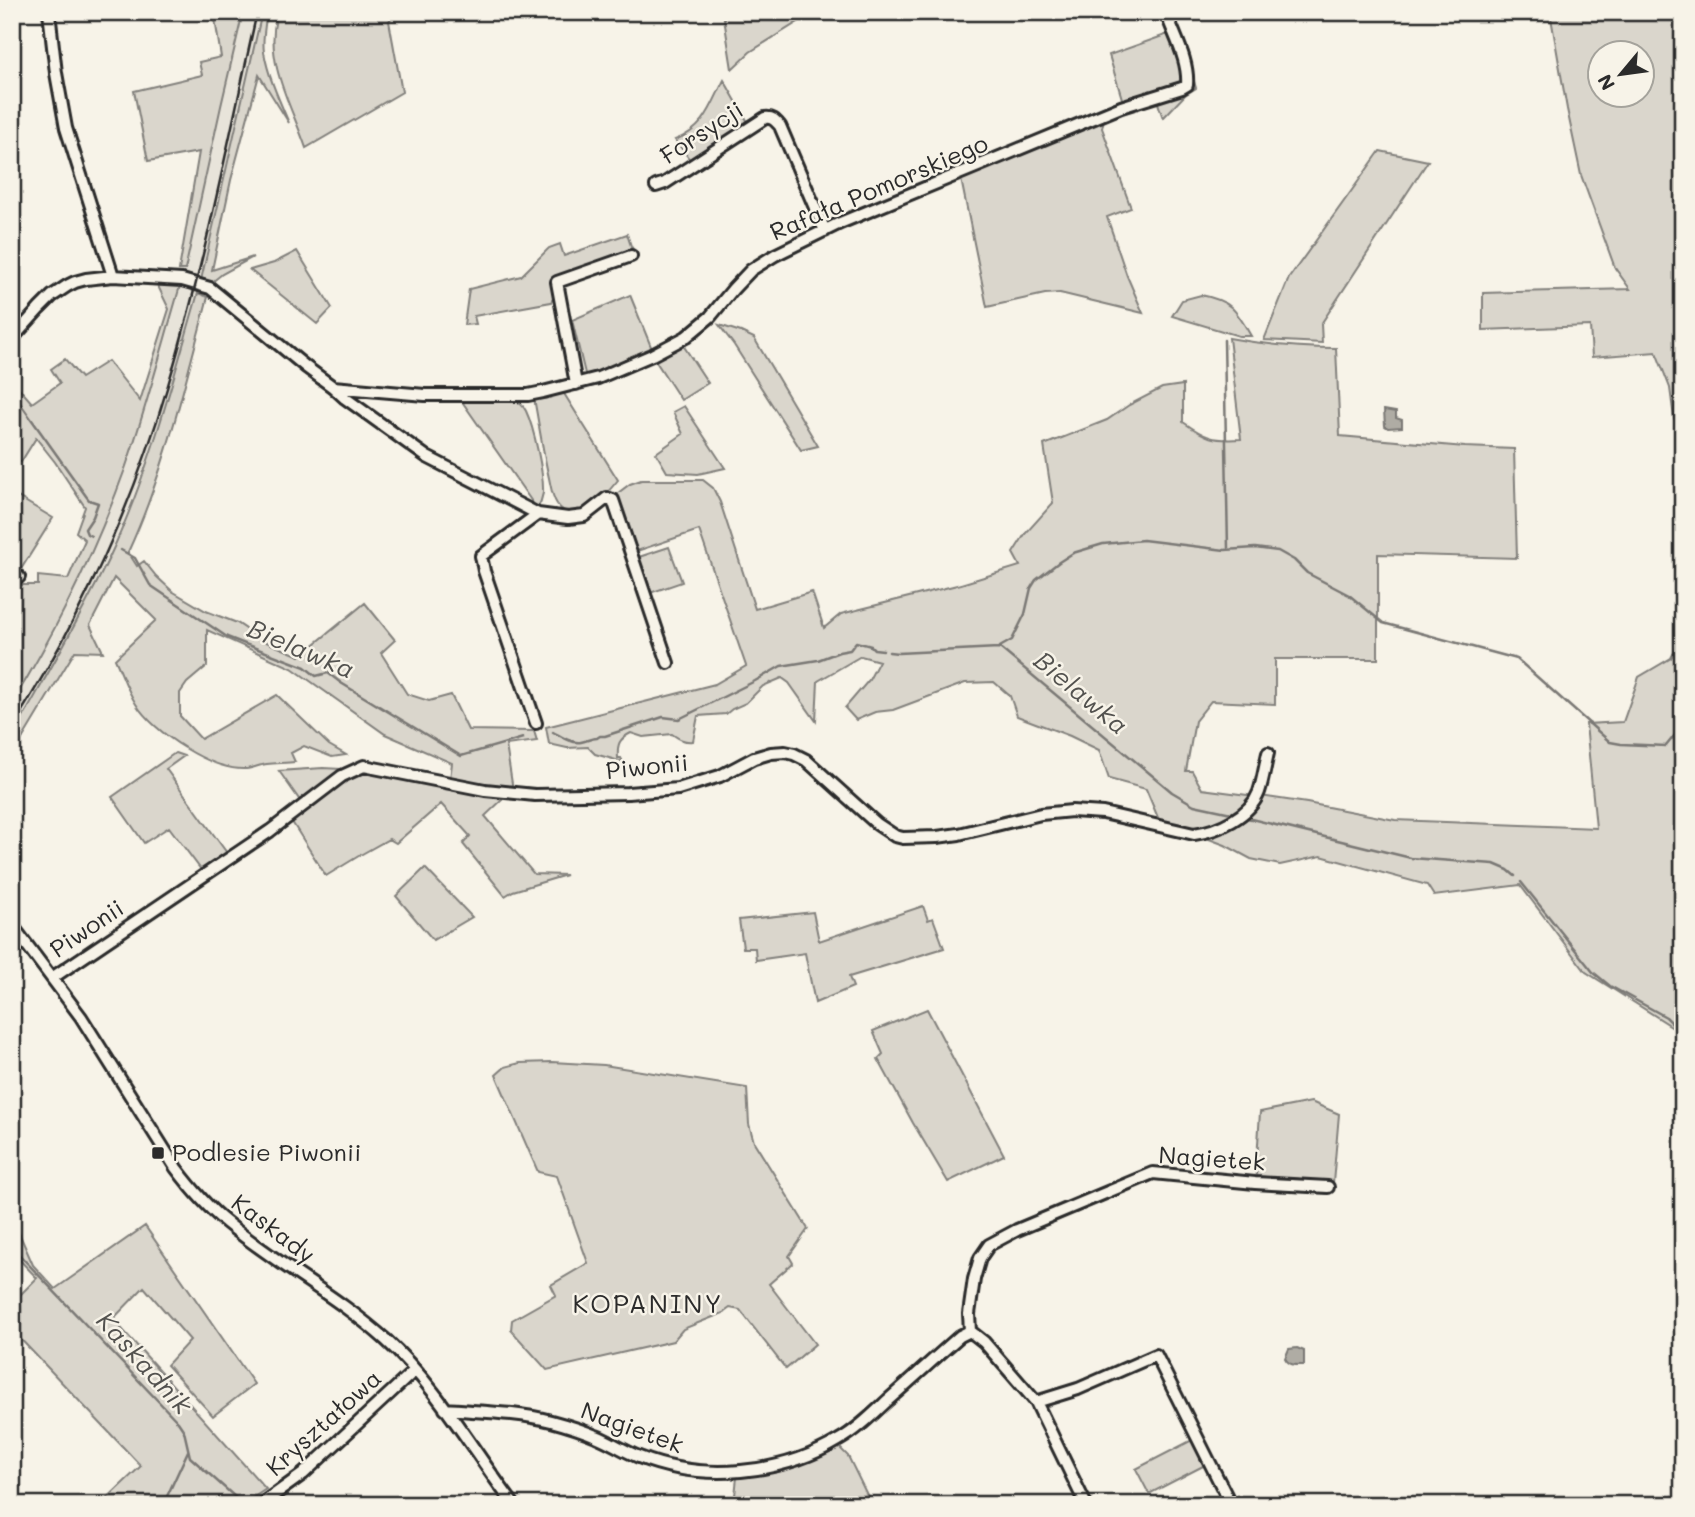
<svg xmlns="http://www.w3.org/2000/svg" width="1695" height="1517" font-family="Mali,sans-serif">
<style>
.built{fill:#e8e4da}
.green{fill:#dad6cc;stroke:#82807c;stroke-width:2;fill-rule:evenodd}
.water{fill:#afaca4;stroke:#7a7874;stroke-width:2}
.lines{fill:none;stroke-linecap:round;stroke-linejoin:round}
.stream{stroke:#7a7874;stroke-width:2.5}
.minor-casing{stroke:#2b2b2b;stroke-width:16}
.minor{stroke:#f7f3e8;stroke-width:10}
.rail{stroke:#2b2b2b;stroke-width:2.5}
.poi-dot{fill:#2b2b2b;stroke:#f7f3e8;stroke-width:2.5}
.labels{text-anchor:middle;stroke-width:5;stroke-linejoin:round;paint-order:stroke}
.street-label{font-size:24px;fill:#2b2b2b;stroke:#f7f3e8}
.poi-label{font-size:24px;fill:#2b2b2b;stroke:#f7f3e8;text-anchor:start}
.water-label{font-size:26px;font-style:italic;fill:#53524f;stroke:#f7f3e8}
.neighbourhood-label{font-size:26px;letter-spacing:2px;fill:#2b2b2b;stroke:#f7f3e8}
</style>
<rect width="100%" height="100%" fill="#f7f3e8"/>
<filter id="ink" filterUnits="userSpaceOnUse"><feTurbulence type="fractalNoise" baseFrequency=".0143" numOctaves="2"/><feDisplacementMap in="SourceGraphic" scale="14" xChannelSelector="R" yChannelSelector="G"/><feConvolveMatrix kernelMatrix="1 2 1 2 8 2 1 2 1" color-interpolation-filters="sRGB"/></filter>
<g filter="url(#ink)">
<path class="built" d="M243,12H262L248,79L198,293L155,442L110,556L76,622L12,737V703L54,633L76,587L99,535L138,428L185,270L221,106Z"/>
<path class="green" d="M243,12L221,106L185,270H179L199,152L148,161L134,91L202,75L199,62L221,57L214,13Z
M262,12H267C265,25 262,39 264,52C268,76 279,100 289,123L259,75L231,180L212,270L253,257L222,274L211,283L201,280Z
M308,12H396L389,21L402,92L306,148C292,107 265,63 276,18Z
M723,12H814L750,52L732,69Z
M1550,12H1683V454L1678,441L1680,427L1674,418L1670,388L1656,352L1592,357L1590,326L1483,330V293L1630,289L1615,268L1581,175L1567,109ZM1642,52V94H1600V52Z
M1171,33L1177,45L1183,80L1179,85L1123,102L1109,55Z
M724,80L749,124L691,161L675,140C705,129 711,106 724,80Z
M1194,81L1196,88L1185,95L1163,118L1157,100L1188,89Z
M1104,119L1102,128L1131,208L1107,217L1127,276L1143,313L1060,293L1045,294L987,307L961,179Z
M1380,151L1428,161L1321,324L1322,343L1264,340L1289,278Z
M627,234L631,246L634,251L554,278L555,295L551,302L474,316L476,324L464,325L469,289L521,276L549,248L560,244L564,256Z
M297,251L332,308L317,324L250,270L274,263Z
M157,284H177L180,286C162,347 146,409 125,469C95,552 58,628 12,703V505L18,497L53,518L18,574L14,585H38V576L68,579L85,540L76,532L85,507L55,462L36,438L21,462L12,456V380L32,403L60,383L51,369L65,359L81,378L108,361L140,401L169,309Z
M198,293L208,297C185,382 165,472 128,552L137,566L144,561L156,576L172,591L206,611L237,623L264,641L300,656L365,603L395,640L381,653L407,694L429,701L451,695L468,730L534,731L537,741L506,745L513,790L450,779L452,763L385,734L292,668L207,630V666L187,683L180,693V716L201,739L277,695L329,745L346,755L332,757L304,746L291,753L295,762C286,763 276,763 267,764C260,765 253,768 246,769C212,771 153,732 136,704C127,690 122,674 115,659L156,620L114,578L90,625L103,652L75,651L12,756V737C45,678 80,619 109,558C149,473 172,383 198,293Z
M630,295L652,349L629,362L586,378L572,320Z
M1201,295C1232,301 1236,310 1251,336H1239L1172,316L1182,300Z
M719,325L741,332L754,338L818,446L801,450L734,345Z
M1229,338C1266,345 1298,348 1336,348L1340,436L1465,447L1514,449L1517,558L1378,554V659H1275V704L1211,701L1195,721L1186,771H1192L1202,789L1255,796L1246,806L1208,830L1161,825L1146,789L1109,779L1099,750L1070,736L1017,716L1010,696L994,682L965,683L893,710L875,712L856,720L845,708L869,680L879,661L861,656L818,681L816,721L789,683L782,678L763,686L746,703L732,709L726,714L698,716L693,741C684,742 679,739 672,734L643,737L631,733C619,739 617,744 618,758H621L623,762L595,754L588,747L567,748L549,744L546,727L715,684L746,666L699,530L634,552L620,513L618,493L630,484L641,480H703L713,488L720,502L755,609L812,592L824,628L841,614L961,584L1020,566L1013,553L1025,534L1053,503L1044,445L1107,420L1129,405L1162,388L1183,385V422C1206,438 1213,441 1241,439Z
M683,345L708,383L681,400L655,360Z
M563,392L618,480C607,494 574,529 557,504C552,497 551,487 549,478C543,452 539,425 534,398Z
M461,400H514C520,403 523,405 526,411C534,428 544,474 543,493C542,499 540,504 537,509Z
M684,406L725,468L698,474L667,472L656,453L683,434L673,412Z
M669,547L682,582L647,594L636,558Z
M1683,636V1061L1679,1058V1031L1586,972L1520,885L1434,896L1427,885L1321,856L1280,865L1251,859L1225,845L1201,836L1261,796L1307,803L1395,820L1596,828L1586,724L1623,722L1639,677L1671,658Z
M175,753L184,756L166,769L227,853L202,871L169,827L144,843L112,797Z
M323,768L343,769L301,802L279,771Z
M365,772L503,796L502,800L485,816L534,874L566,875L513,891L505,896L463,844L470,836L441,804L396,843L389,839L362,854L326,876L292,822C315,803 337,780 365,772Z
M425,868L472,917L433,940L396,896Z
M923,906L928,920L933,918L944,948L849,977L853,987L815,1003L805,953L756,960L755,948H743L739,920L813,912L819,941Z
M927,1009L1004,1155L948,1182L913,1123L878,1059L883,1054L873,1031Z
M552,1062L604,1065L747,1088L749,1124L754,1142L808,1229L789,1256L793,1263L769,1284L815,1344L786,1369L740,1310L730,1308L723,1313L683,1329L673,1341L547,1370L511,1330L512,1320L556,1295L551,1285L588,1263L557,1176L538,1172L496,1075L505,1067L520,1063Z
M1311,1102L1339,1114L1333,1183L1256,1176L1260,1112Z
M12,1217L33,1265L55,1289L145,1226L254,1384L213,1416L167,1365L190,1340L144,1287L113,1319L266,1489L242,1505H100L141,1466L12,1330V1303L37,1278L12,1252Z
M1194,1439L1207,1464L1149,1494L1136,1469Z
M839,1447L848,1456L872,1505H734L737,1477L797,1466Z"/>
<path class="water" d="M1384,410L1396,412V418L1402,420V427L1388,428L1385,426Z
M1297,1348L1304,1351V1365C1296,1365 1289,1366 1285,1358L1289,1349Z"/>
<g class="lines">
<path class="stream" d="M1224,340L1228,549
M12,392L86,496L89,500L98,503L93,517L85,529L87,534L91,536
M121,550L135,558L150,585L227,637L305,667L316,676L328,673L341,683L461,756L523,738
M998,648L1012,640L1025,614L1031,588L1036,580L1059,562L1073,553L1103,544L1143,540L1225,550L1255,548L1278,551L1294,560L1307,573L1349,595L1383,623L1517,659L1610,742L1621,744L1666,746L1683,725
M889,652L898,653L998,648L1001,649L1172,792L1194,805L1236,814
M553,732C561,736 572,744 581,742C587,741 591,738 597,738L600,736H605L663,717L679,719L755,681L781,666L818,660L839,652L850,650L856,642L871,646L874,649L883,650
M1243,817L1411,858L1494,864L1508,870L1515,876
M1521,882L1593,972L1610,986L1666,1017L1677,1028L1683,1030
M12,1247L178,1422L184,1431L190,1457L244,1505
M163,1505L188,1451"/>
<g class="minor-casing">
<path id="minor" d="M49,12L56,73L66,128L113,276
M656,186L665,183L765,118C772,117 775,120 780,126L825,231
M12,339L39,309L52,296L67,286L75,282L86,279L113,276L182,280L210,288L306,367L333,387L425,395H528L543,392L598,378L652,355L686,337L710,317L733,289L751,270L775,255L840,223L1121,107L1182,88L1187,85C1189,60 1174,36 1166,12
M576,384L557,282L631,256
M333,387L345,398L427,457L538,514L568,518L584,516L607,498L613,500L668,663
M12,578L19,577
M536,723L484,571L481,556L538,514
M12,925L81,1017L176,1168C191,1188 207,1207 227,1223C278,1265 337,1296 386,1340C436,1385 473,1451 514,1505
M52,978L270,831L342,776L364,766L485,790L535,795L628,793L678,789L720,776L754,758L771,753L785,752L794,754L806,760L877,824L895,836L903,838L937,837L959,834L1041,814L1072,811L1103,813L1194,834C1218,831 1250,816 1259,792C1263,780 1265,766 1268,753
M970,1331L969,1314L974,1279L980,1258L989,1245L1017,1230L1153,1173L1255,1183L1328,1187
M970,1331L984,1342L1036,1402L1078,1389L1156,1355L1231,1505
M1036,1402L1086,1505
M445,1409C480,1412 517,1412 551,1421C566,1425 582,1430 596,1436C611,1442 624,1451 639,1457C702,1482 781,1475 839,1440C857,1430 873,1414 888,1400C912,1379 936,1357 960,1336L970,1331
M260,1505L303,1474L415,1370"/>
</g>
<use href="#minor" class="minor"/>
<path class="rail" d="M12,727C79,621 133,505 168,385C205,262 229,137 257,12"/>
</g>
</g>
<rect class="poi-dot" x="151" y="1146" width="14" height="14" rx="3.5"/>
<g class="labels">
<g class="street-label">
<text transform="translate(702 133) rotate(-33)" y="8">Forsycji</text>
<text transform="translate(879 188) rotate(-23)" y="8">Rafała Pomorskiego</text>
<text transform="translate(647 767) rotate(-6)" y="8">Piwonii</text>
<text transform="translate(87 929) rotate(-34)" y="8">Piwonii</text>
<text transform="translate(1212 1159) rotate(4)" y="8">Nagietek</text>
<text transform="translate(273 1229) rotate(37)" y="8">Kaskady</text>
<text transform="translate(324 1423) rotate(-42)" y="8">Kryształowa</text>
<text transform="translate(632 1428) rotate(20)" y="8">Nagietek</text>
</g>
<g class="poi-label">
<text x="172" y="1161">Podlesie Piwonii</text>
</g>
<g class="water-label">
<text transform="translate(301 649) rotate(23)" y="9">Bielawka</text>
<text transform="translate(1081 693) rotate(40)" y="9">Bielawka</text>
<text transform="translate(144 1363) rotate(48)" y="9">Kaskadnik</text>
</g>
<g class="neighbourhood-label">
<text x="648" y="1313">KOPANINY</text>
</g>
</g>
<rect width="1695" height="1517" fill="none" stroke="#f7f3e8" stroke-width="42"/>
<rect x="21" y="21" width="1653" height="1475" fill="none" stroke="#2b2b2b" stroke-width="2.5" filter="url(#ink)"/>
<g transform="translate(1621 74) rotate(241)"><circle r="33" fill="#f7f3e8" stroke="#a5a39c" stroke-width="2"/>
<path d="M0-5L12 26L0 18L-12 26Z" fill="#2b2b2b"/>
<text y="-10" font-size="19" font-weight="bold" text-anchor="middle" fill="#2b2b2b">N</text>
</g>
</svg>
